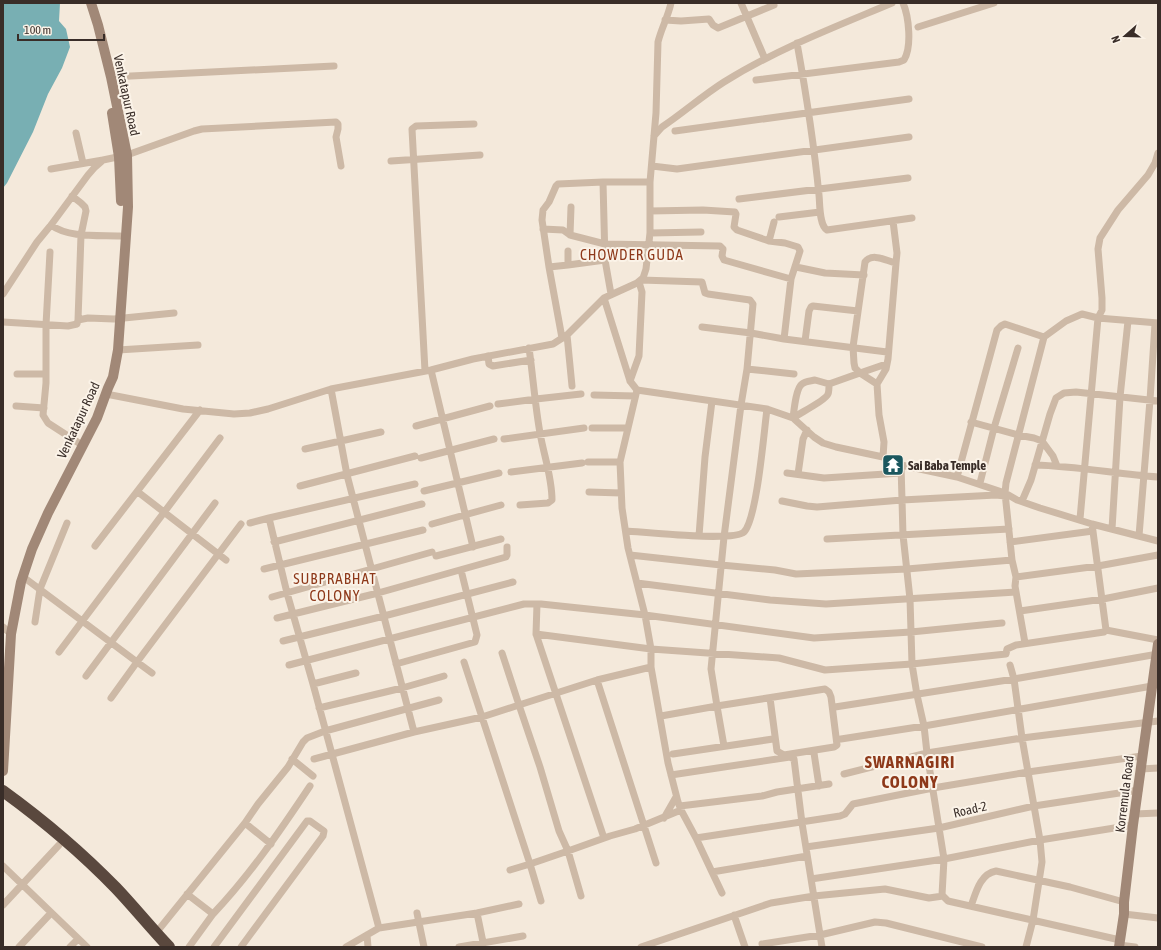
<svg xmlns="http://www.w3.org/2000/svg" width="1161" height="950" font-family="'Asap Condensed',sans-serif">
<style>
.water{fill:#78afb3}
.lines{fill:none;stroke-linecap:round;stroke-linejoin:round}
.street{stroke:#cdb9a6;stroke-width:7}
.secondary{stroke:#a18877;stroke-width:10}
.highway{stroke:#5a483e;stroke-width:12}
.labels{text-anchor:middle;stroke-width:4;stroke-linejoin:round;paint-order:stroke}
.street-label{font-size:13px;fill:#392d28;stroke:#fbf3e8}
.poi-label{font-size:13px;font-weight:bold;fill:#392d28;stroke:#fbf3e8;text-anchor:start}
.quarter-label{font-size:15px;letter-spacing:1px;fill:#8e391a;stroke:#fbf3e8}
.district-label{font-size:17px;font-weight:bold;letter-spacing:1px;fill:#8e391a;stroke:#fbf3e8}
</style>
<rect width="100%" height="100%" fill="#f4e9db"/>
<path class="water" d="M3,3H60L59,21L66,29L70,47L62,68L48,94L33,132L7,183L3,188Z"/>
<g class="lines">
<path class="street" d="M741,3L765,59
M665,20L681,21L709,19L713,25L718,28L774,5
M918,27L994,3
M797,43C806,93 814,144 819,195C820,204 819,225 827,230L912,218
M111,77L334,66
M756,80L899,62L904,60C912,47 909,17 903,3
M675,131L909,99
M76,133L83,163
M654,136L662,127C683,113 702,96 724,82C777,49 835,27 892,3
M391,161L480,155
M652,166L677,169L909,137
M51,169L103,160
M603,182H650
M72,196L81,203L85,207L86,211L81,235L78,320
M739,199L908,178
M650,211L703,210L735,212L736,214L734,227L737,230L769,241L785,243L798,247L800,251L791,279L784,339
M779,217L820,212
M893,221L897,253L896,263
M51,225C68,238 99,235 120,236
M543,229L563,230L570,235L605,244L720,246L723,249L722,256L724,260L791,279
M650,233L701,232
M570,235L571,207
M769,241L774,222
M50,252L46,325V383L43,415L48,423L82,445
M568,265L605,260
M549,267L568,265V251
M796,267L825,273L864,275
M641,280L702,282L705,293L708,294L750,300L753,304L747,369L741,405L724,537L711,669L717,706L825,689L829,692L831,697L837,745L834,747L784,755L777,751L770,698
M3,294L37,242L51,225L88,175L95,167L103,160L127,155L194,131L202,129L336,122L338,124V129L336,137L341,166
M604,298L630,381L637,390L767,409L793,418L814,437L823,443L836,447L883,457L901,465L957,477L1005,493L1017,500L1040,508L1092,524L1158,541
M3,322L68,326L77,324L78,320L88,318L114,319L174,313
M702,327L751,333L784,339L887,352
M567,335L572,386
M562,338L549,267L542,220L543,210L549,202L556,186L558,184L603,182L605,260L611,294
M805,341L809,311L811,307L813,306L858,311
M118,350L198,345
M488,356L489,364L493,366L531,360
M747,369L794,374
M431,370L473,547
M425,371L412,129L416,126L474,124
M17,374H46
M815,380L829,384C829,387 829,392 828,394C826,400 800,413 793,418C794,410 796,388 802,384C805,381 811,381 815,380Z
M630,381L639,356L642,292L639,282
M829,384L860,373L877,384
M331,389L347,475L414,732
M637,390L620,462L622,508L628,548L645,615L651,649V667L668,763L678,802L681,810
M106,394L183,409L234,414L250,413L268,409L331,389L431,370L473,359L553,344L567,335L604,298L637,283L643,278L646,269L650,233V182L656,113L658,42C661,29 668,17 671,3
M594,395L635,396
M498,404L536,399L581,394
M16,406L44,408
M971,422L1018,435L1034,438L1042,441L1053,456L1057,466
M416,426L490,406
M592,428H627
M504,439L584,428
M305,449L381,432
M883,457L884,442L879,415L877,384L886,369L888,359L896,263C886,261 873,252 865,262L853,347L854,363L855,368L860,373L886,364
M421,458L494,439
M588,462H620
M901,465L903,535L910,599L912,664L917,695L924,726L927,753L944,859L942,895L948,901L1120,940
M1035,465C1076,466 1117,474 1158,477
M511,472L582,463
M787,473L824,478L901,473
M798,474L803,439L807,430
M957,477L997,330L1001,326L1005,324L1044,337L1066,321L1082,314L1098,318L1102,310V298L1098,249L1100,238L1118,210L1148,175L1155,163L1158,153
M980,483L994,428L1018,348
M300,486L415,456
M424,491L499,473
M138,492L226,560
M589,492L621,493
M782,501L807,506L817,507L902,500L996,495L1005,496
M1022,501L1031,480L1050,414L1056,398L1064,393L1076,392L1158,401
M520,505L548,503L552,500C552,477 544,456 540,433C535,405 533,376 529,348
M1080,519L1098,318L1158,323
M250,523L269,518
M432,524L501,505
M1112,529L1120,397L1128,321
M626,531C645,532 734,542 744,532C757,519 764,431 767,409
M699,536L705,457L712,401
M1139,536L1150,400L1155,324
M827,539L1009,529
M274,542L422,504
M1010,542L1093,531
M95,546L200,410
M630,555L721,565L775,570L796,574L907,569L1012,560
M436,556L501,539
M264,569L423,530
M22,576L137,662L241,524
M1016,577L1098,566L1158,555
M637,583L770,600L826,604L1016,592
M272,597L432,552
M537,604L536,634L604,838
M1020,611L1103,599L1158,588
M277,618L378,593L506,557L507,555V547
M35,622L40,589L67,523
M3,627L11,634
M1106,630L1158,640
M536,634L651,649L779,658L825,670L912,664L1006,654L1007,649L1016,645L1104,632L1106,630L1092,524
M283,641L384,616L513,582
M1025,643L1015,586L1016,577L1012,560L1005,493L1006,483L1044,337
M59,652L220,438
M502,653L519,705L597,680L651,667
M464,662L530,864L568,851L581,896
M396,664L475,642L477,635L461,570
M289,665L524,604H541L645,615L814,638L911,632L1002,623
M1010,665L1014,679L1022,738L1040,840L1042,862L1033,920L1026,947
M86,676L215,503
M597,680L656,863
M313,684L356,673
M111,698L137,662L152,673
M835,707L1014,679L1158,654
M319,708L402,688L444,676
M661,716L717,706L724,746
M841,739L924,726L1152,686
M814,753L819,786
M673,754L773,739
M292,759L313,776
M314,759L414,732L482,717L519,705L540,767L559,831L568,851L610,836L635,829L681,810L696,838L840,816L845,814L853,804L933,788L1028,772L1142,756
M1141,769L1158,768
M844,774L927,753L1022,738L1158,721
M671,775L790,757L794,759L802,823L822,947
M680,806L762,796L777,792L829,784
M1135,814L1158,813
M664,818L676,797
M245,823L271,844
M696,838L712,872L807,856
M806,847L939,828L1034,806L1139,790
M3,866L87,947
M510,870L530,864L541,901
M712,872L722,893
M811,879L944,859L1040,840L1133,825
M187,894L213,914C250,875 280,831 310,786
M3,905L59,845
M971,906C976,892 980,874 996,871L1070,887L1124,902
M417,913L424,947
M477,913L484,947
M1124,914L1158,918
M734,915L745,947
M379,928L477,913L519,904
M156,933L245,823L258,804L288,767L303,742L307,738L325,731L439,700
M367,935L368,947
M762,944L820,935L875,922L886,923L982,947
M1119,945L1135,947
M19,947L51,913
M70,947L78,939
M189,947L213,914
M214,947L307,821H310L324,831L323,836L241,947
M346,947L379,928L313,684L287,593L269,518L415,484
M459,947L523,936
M641,947L771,903L814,896L885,889L929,898L943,896"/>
<path class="secondary" d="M112,113L119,157L121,201
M3,771L11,634L21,582L32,549L48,513L97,418L108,388L113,377L118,350L128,207L127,155L111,77L98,25L91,3
M1119,947L1124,914V902L1133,825L1158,644"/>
<path class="highway" d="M3,791C43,820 81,852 116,888C134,907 151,928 169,947"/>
</g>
<defs>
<g id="temple-square" transform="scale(1.15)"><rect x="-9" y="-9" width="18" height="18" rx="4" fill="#1a575e" stroke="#fbf3e8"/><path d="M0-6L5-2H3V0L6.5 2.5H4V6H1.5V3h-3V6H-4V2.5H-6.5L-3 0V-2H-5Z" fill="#fff"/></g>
</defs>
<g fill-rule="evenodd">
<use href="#temple-square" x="893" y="465"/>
</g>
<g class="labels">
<g class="street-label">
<text transform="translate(127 95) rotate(78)" y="5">Venkatapur Road</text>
<text transform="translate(78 420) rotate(-65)" y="5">Venkatapur Road</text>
<text transform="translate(1124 794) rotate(-83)" y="5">Korremula Road</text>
<text transform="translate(970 809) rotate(-13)" y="5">Road-2</text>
</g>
<g class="poi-label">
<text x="908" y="470">Sai Baba Temple</text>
</g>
<g class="quarter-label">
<text x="632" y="260">CHOWDER GUDA</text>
<text x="335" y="584">SUBPRABHAT<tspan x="335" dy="17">COLONY</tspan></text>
</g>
<g class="district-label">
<text x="910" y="768">SWARNAGIRI<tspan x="910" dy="20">COLONY</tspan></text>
</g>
</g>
<rect width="1161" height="950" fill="none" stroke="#392d28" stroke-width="8"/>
<g transform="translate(1125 36) rotate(250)" stroke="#fbf3e8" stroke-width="3" paint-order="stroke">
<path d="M0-3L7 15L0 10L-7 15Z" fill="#392d28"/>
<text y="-6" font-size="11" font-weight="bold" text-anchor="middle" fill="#392d28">N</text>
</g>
<path d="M18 34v6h86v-6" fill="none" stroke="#392d28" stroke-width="2"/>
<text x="24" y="34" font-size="12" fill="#392d28" stroke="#fbf3e8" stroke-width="3" paint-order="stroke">100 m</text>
</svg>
